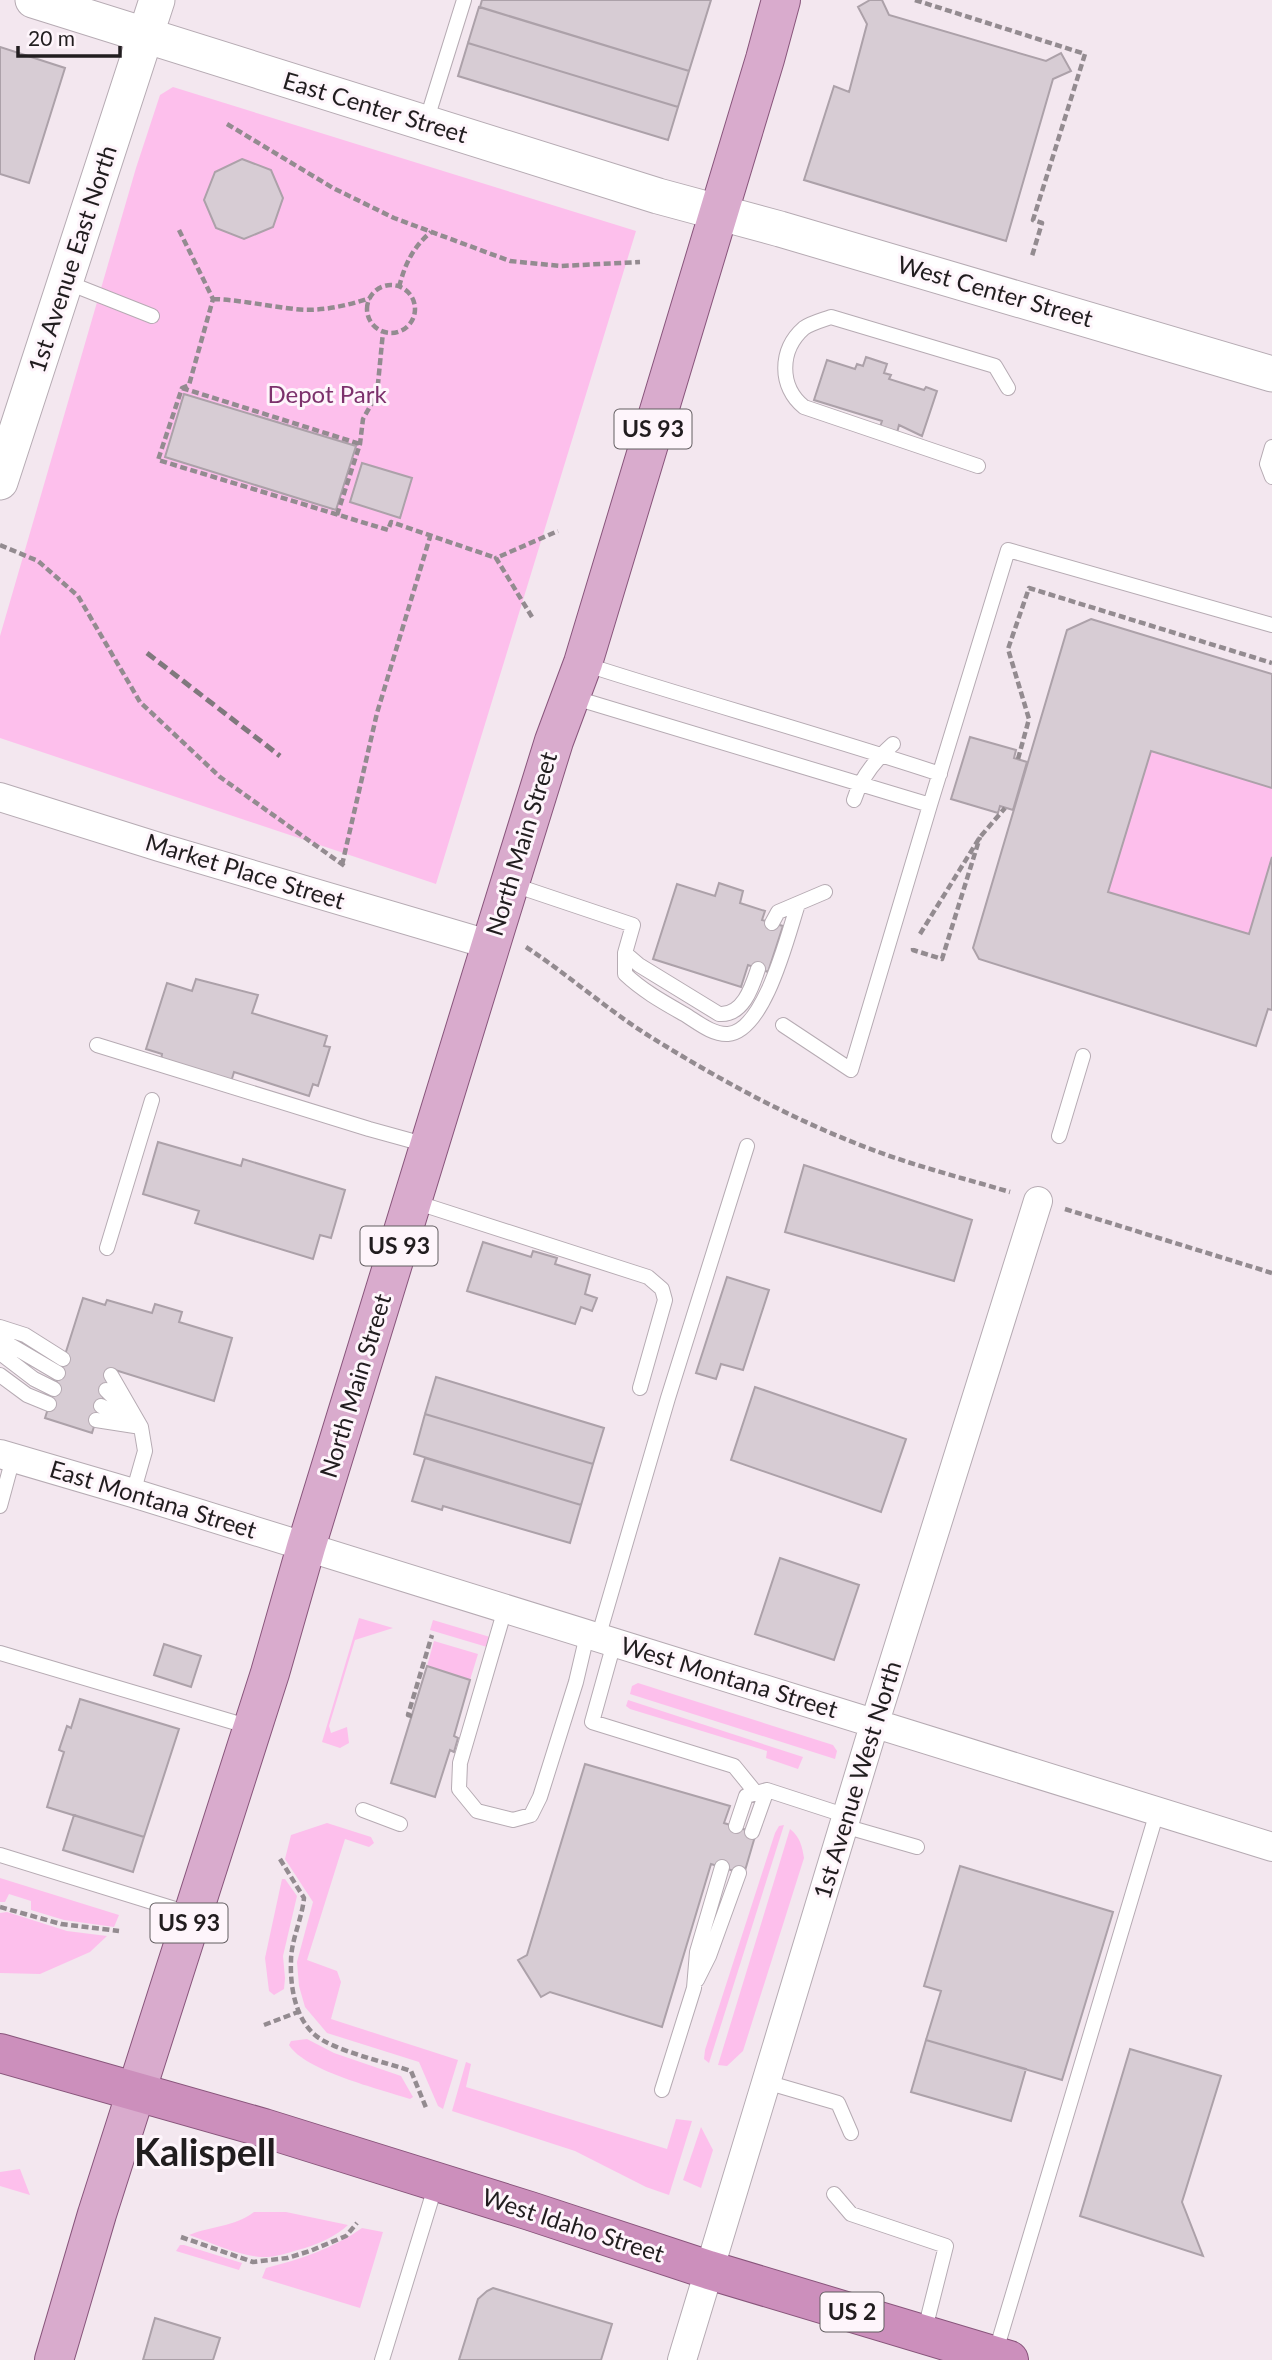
<svg xmlns="http://www.w3.org/2000/svg" width="1272" height="2360" font-family="Lato,sans-serif">
<style>
.green{fill:#fdbfec}
.building{fill:#d7ccd4;stroke:#aca1a9;stroke-width:2}
.lines{fill:none;stroke-linecap:round;stroke-linejoin:round}
.service-casing{stroke:#b6abb3;stroke-width:16}
.minor-casing{stroke:#b6abb3;stroke-width:30}
.tertiary-casing{stroke:#b6abb3;stroke-width:37}
.primary-casing{stroke:#88557b;stroke-width:40}
.trunk-casing{stroke:#88557b;stroke-width:40}
.path{stroke:#938b90;stroke-width:4.5;stroke-dasharray:7 3.5;stroke-linecap:butt}
.service{stroke:#fff;stroke-width:14}
.minor{stroke:#fff;stroke-width:28}
.tertiary{stroke:#fff;stroke-width:35}
.primary{stroke:#d9abcd;stroke-width:38}
.trunk{stroke:#cc8fbc;stroke-width:38}
.rail{stroke:#80787d;stroke-width:5;stroke-dasharray:10 5;stroke-linecap:butt}
.labels{text-anchor:middle;stroke-width:6;stroke-linejoin:round;paint-order:stroke}
.shield{fill:#fef5fb;stroke:#635e61;stroke-width:2}
.shield-label{font-size:23px;font-weight:bold;fill:#211d1f}
.street-label{font-size:24px;fill:#211d1f;stroke:#fef5fb}
.park-label{font-size:24px;fill:#7c316c;stroke:#fef5fb}
.town-label{font-size:38px;font-weight:bold;fill:#211d1f;stroke:#fef5fb}
</style>
<rect width="100%" height="100%" fill="#f3e7ef"/>
<path class="green" d="M173,87L636,231L436,884L0,738V636L136,168L160,95Z
M1151,751L1272,788V857L1249,934L1108,892Z
M359,1618L393,1628L355,1640L329,1726L331,1733L347,1727L349,1743L340,1748L322,1742Z
M433,1620L490,1637L487,1647L430,1630Z
M434,1641L478,1654L470,1680L427,1666Z
M638,1683L833,1745L837,1751L835,1759L630,1694L632,1686Z
M628,1700L803,1757L798,1769L766,1758L767,1751L630,1709L626,1706Z
M327,1823L371,1837L374,1843L369,1847L345,1839L307,1960L337,1971L341,1982L331,2019L458,2060L443,2109L438,2106L419,2062L327,2033L305,2007L299,1986L297,1962L313,1902L285,1859L291,1835Z
M784,1825L709,2063L704,2059L705,2050L775,1833L779,1826Z
M790,1829C800,1837 802,1846 804,1858L743,2051L727,2066L718,2065Z
M0,1878L119,1915L114,1927L64,1920L31,1910V1901L9,1894L5,1902H0Z
M282,1879H285L297,1896L283,1956L285,1978L284,1989L274,1995L269,1991L265,1958Z
M7,1912L67,1931L107,1936L90,1952L40,1974L0,1973V1913Z
M307,2039L334,2053L401,2076L413,2097L410,2099C380,2089 305,2071 289,2045L291,2041Z
M466,2062L471,2064L466,2087L667,2149L676,2119L692,2121L669,2195L646,2187L575,2151L452,2111Z
M701,2127L713,2150L701,2188L683,2180Z
M20,2169L30,2195L0,2186V2172Z
M254,2212H286L348,2225C336,2236 321,2243 305,2248C293,2251 281,2256 268,2257C242,2258 213,2243 189,2235C211,2226 234,2227 254,2212Z
M362,2228L383,2232L360,2308L262,2278L266,2268C301,2259 332,2249 362,2228Z
M180,2245H184L242,2263L239,2270L176,2251Z"/>
<path class="building" d="M482,0H711L689,71L480,7Z
M870,0H882L889,15L1046,61L1061,53L1071,71L1053,79L1006,241L804,180L834,86L849,92L867,24L858,7Z
M479,7L689,71L678,107L468,43Z
M468,43L678,107L668,140L458,76Z
M0,47L65,68L29,183L0,174Z
M242,159L271,170L283,198L273,227L244,239L216,228L204,200L215,172Z
M866,357L887,364L884,373L891,375L889,379L924,390L926,387L937,391L922,436L899,425L897,433L880,427L882,421L814,400L827,360L855,369L857,364L863,366Z
M184,394L356,446L336,510L165,457Z
M362,463L412,478L400,518L350,502Z
M1091,619L1272,674V788L1151,751L1108,892L1249,934L1272,857V1010L1268,1009L1256,1046L979,959L973,948L1067,630Z
M970,737L1016,750L1014,758L1027,762L1013,810L1000,806L998,813L951,799Z
M719,883L743,891L740,903L765,911L762,920L783,926L768,972L748,965L741,987L653,959L677,884L715,896Z
M196,979L258,995L252,1013L327,1036L324,1046L330,1047L318,1086L313,1084L309,1096L234,1072L231,1082L161,1060L162,1054L146,1049L167,983L192,991Z
M158,1142L241,1166L243,1159L345,1190L331,1238L320,1235L313,1259L195,1223L199,1211L143,1194Z
M804,1165L972,1220L954,1281L785,1232Z
M483,1242L531,1257L533,1251L557,1258L555,1264L590,1275L585,1294L597,1298L592,1311L581,1307L575,1324L467,1291Z
M727,1277L769,1290L743,1370L721,1364L716,1379L696,1373Z
M83,1298L105,1305L107,1300L152,1313L155,1304L182,1312L179,1322L232,1338L214,1401L112,1369L92,1433L45,1418Z
M436,1377L604,1428L593,1464L425,1414Z
M755,1387L906,1439L881,1512L731,1460Z
M425,1414L593,1464L581,1505L414,1454Z
M425,1458L581,1505L570,1543L443,1506L442,1510L412,1501Z
M780,1558L859,1585L834,1660L755,1634Z
M164,1644L201,1656L191,1687L154,1675Z
M427,1666L470,1680L454,1736L458,1738L454,1752L450,1750L435,1797L391,1783Z
M80,1699L179,1729L144,1837L47,1807L64,1752L59,1750L67,1726L71,1728Z
M585,1764L730,1806L724,1823L756,1833L744,1874L711,1864L662,2027L550,1992L541,1997L518,1960L527,1955Z
M74,1815L144,1837L133,1872L63,1850Z
M960,1866L1113,1912L1062,2080L926,2040L941,1991L924,1986Z
M926,2040L1026,2069L1011,2121L911,2092Z
M1130,2049L1221,2076L1182,2202L1203,2256L1080,2216Z
M493,2288L612,2324L601,2360H459L478,2299L487,2291Z
M155,2318L220,2338L213,2360H143Z"/>
<g class="lines">
<g class="service-casing">
<path id="service" d="M426,122L464,0
M66,282L152,316
M1272,447L1267,464L1272,477
M978,466L804,407C779,387 779,350 804,328C811,323 823,320 831,317L995,366L1008,388
M584,664C702,702 822,735 940,774
M572,697L930,805L851,1070L783,1025
M854,800C861,777 875,760 893,744
M930,805L1008,550L1272,625
M511,884L633,925L625,953V974C643,991 663,1002 684,1014C696,1021 712,1035 728,1034C765,1031 788,934 798,904
M772,923L778,912L825,892
M625,953L639,965L719,1014C743,1016 752,987 758,969
M97,1045L369,1129L427,1145
M1059,1136L1083,1056
M415,1202L648,1277L662,1289L665,1300L640,1388
M107,1248L152,1100
M0,1327L25,1335L63,1359
M0,1339L58,1373
M0,1353L34,1379L54,1389
M0,1375L27,1395L49,1404
M111,1375L141,1427L145,1451L133,1493
M106,1390L124,1408
M101,1406L131,1422
M96,1420L141,1427
M0,1506L13,1458
M505,1609L460,1763L459,1789L477,1811L513,1820L531,1815L540,1797L576,1682L587,1635
M598,1638L668,1398L747,1146
M614,1643L592,1722L734,1766L756,1793
M0,1653L250,1727
M363,1810L400,1824
M736,1826L746,1796L767,1790L847,1816
M844,1826L917,1847
M752,1832L767,1790
M0,1855L191,1914
M697,1980L709,1956L739,1873
M766,2082L838,2103L851,2133
M662,2090L694,1988L697,1952L722,1867
M834,2194L851,2214L946,2246L924,2333
M995,2354L1157,1812
M382,2360L436,2184"/>
</g>
<g class="minor-casing">
<path id="minor" d="M0,797L159,847L491,945
M0,1454L133,1493L1272,1847
M682,2360L875,1722L1038,1201"/>
</g>
<g class="tertiary-casing">
<path id="tertiary" d="M33,0L658,196L780,229L1272,374
M0,482L157,0"/>
</g>
<g class="primary-casing">
<path id="primary" d="M54,2360L97,2214L270,1673L306,1547L496,928L554,741L583,663L765,59L781,0"/>
</g>
<g class="trunk-casing">
<path id="trunk" d="M0,2053L264,2128L530,2211L709,2270L1009,2360"/>
</g>
<path class="path" d="M915,0L1085,54L1033,220L1042,223L1032,256
M227,124L333,188L394,218L510,261L561,266L640,262
M179,230L213,299L189,385L182,388L158,460L388,530L391,522L496,558
M367 309a24 24 0 1 1 48 0a24 24 0 1 1-48 0Z
M399,287C405,264 413,247 431,232
M213,299C241,300 267,306 295,309C320,312 346,306 370,298
M182,388L360,444
M337,515L360,444L363,419L377,394L383,332
M0,545L38,561L78,596L140,702L220,777L346,867
M532,617L496,558L558,531
M1018,759L1029,719L1008,649L1029,588L1272,663
M342,865L377,713L430,537
M920,934L980,837L1005,808
M526,947C567,974 604,1007 646,1034C716,1078 791,1119 868,1148C914,1166 963,1178 1010,1192
M913,948V950L942,959L980,837
M1065,1209L1272,1273
M412,1716L408,1715L432,1635
M280,1859L304,1898C302,1919 291,1940 291,1961C290,1986 295,2018 315,2035C332,2050 388,2063 411,2071L427,2110
M0,1907L61,1924L119,1931
M264,2025L298,2012
M181,2237L253,2262L287,2258L310,2251L346,2236L357,2223"/>
<use href="#service" class="service"/>
<use href="#minor" class="minor"/>
<use href="#tertiary" class="tertiary"/>
<use href="#primary" class="primary"/>
<use href="#trunk" class="trunk"/>
<path class="rail" d="M147,653L280,756"/>
</g>
<g class="labels">
<g class="shield">
<rect x="614.5" y="409.5" width="77" height="39" rx="5"/>
<rect x="360.5" y="1226.5" width="77" height="39" rx="5"/>
<rect x="150.5" y="1903.5" width="77" height="39" rx="5"/>
<rect x="820.5" y="2292.5" width="63" height="39" rx="5"/>
</g>
<g class="shield-label">
<text x="653" y="437">US 93</text>
<text x="399" y="1254">US 93</text>
<text x="189" y="1931">US 93</text>
<text x="852" y="2320">US 2</text>
</g>
<g class="street-label">
<text transform="translate(375 108) rotate(17)" y="8">East Center Street</text>
<text transform="translate(73 259) rotate(-72)" y="8">1st Avenue East North</text>
<text transform="translate(995 292) rotate(16)" y="8">West Center Street</text>
<text transform="translate(522 844) rotate(-73)" y="8">North Main Street</text>
<text transform="translate(245 872) rotate(17)" y="8">Market Place Street</text>
<text transform="translate(356 1386) rotate(-73)" y="8">North Main Street</text>
<text transform="translate(153 1500) rotate(17)" y="8">East Montana Street</text>
<text transform="translate(729 1678) rotate(17)" y="8">West Montana Street</text>
<text transform="translate(858 1780) rotate(-73)" y="8">1st Avenue West North</text>
<text transform="translate(573 2226) rotate(18)" y="8">West Idaho Street</text>
</g>
<g class="park-label">
<text x="327" y="403">Depot Park</text>
</g>
<g class="town-label">
<text x="205" y="2166">Kalispell</text>
</g>
</g>
<path d="M18 46v10h102v-10" fill="none" stroke="#211d1f" stroke-width="3.5"/>
<text x="28" y="46" font-size="21" fill="#211d1f" stroke="#fef5fb" stroke-width="5" paint-order="stroke">20 m</text>
</svg>
